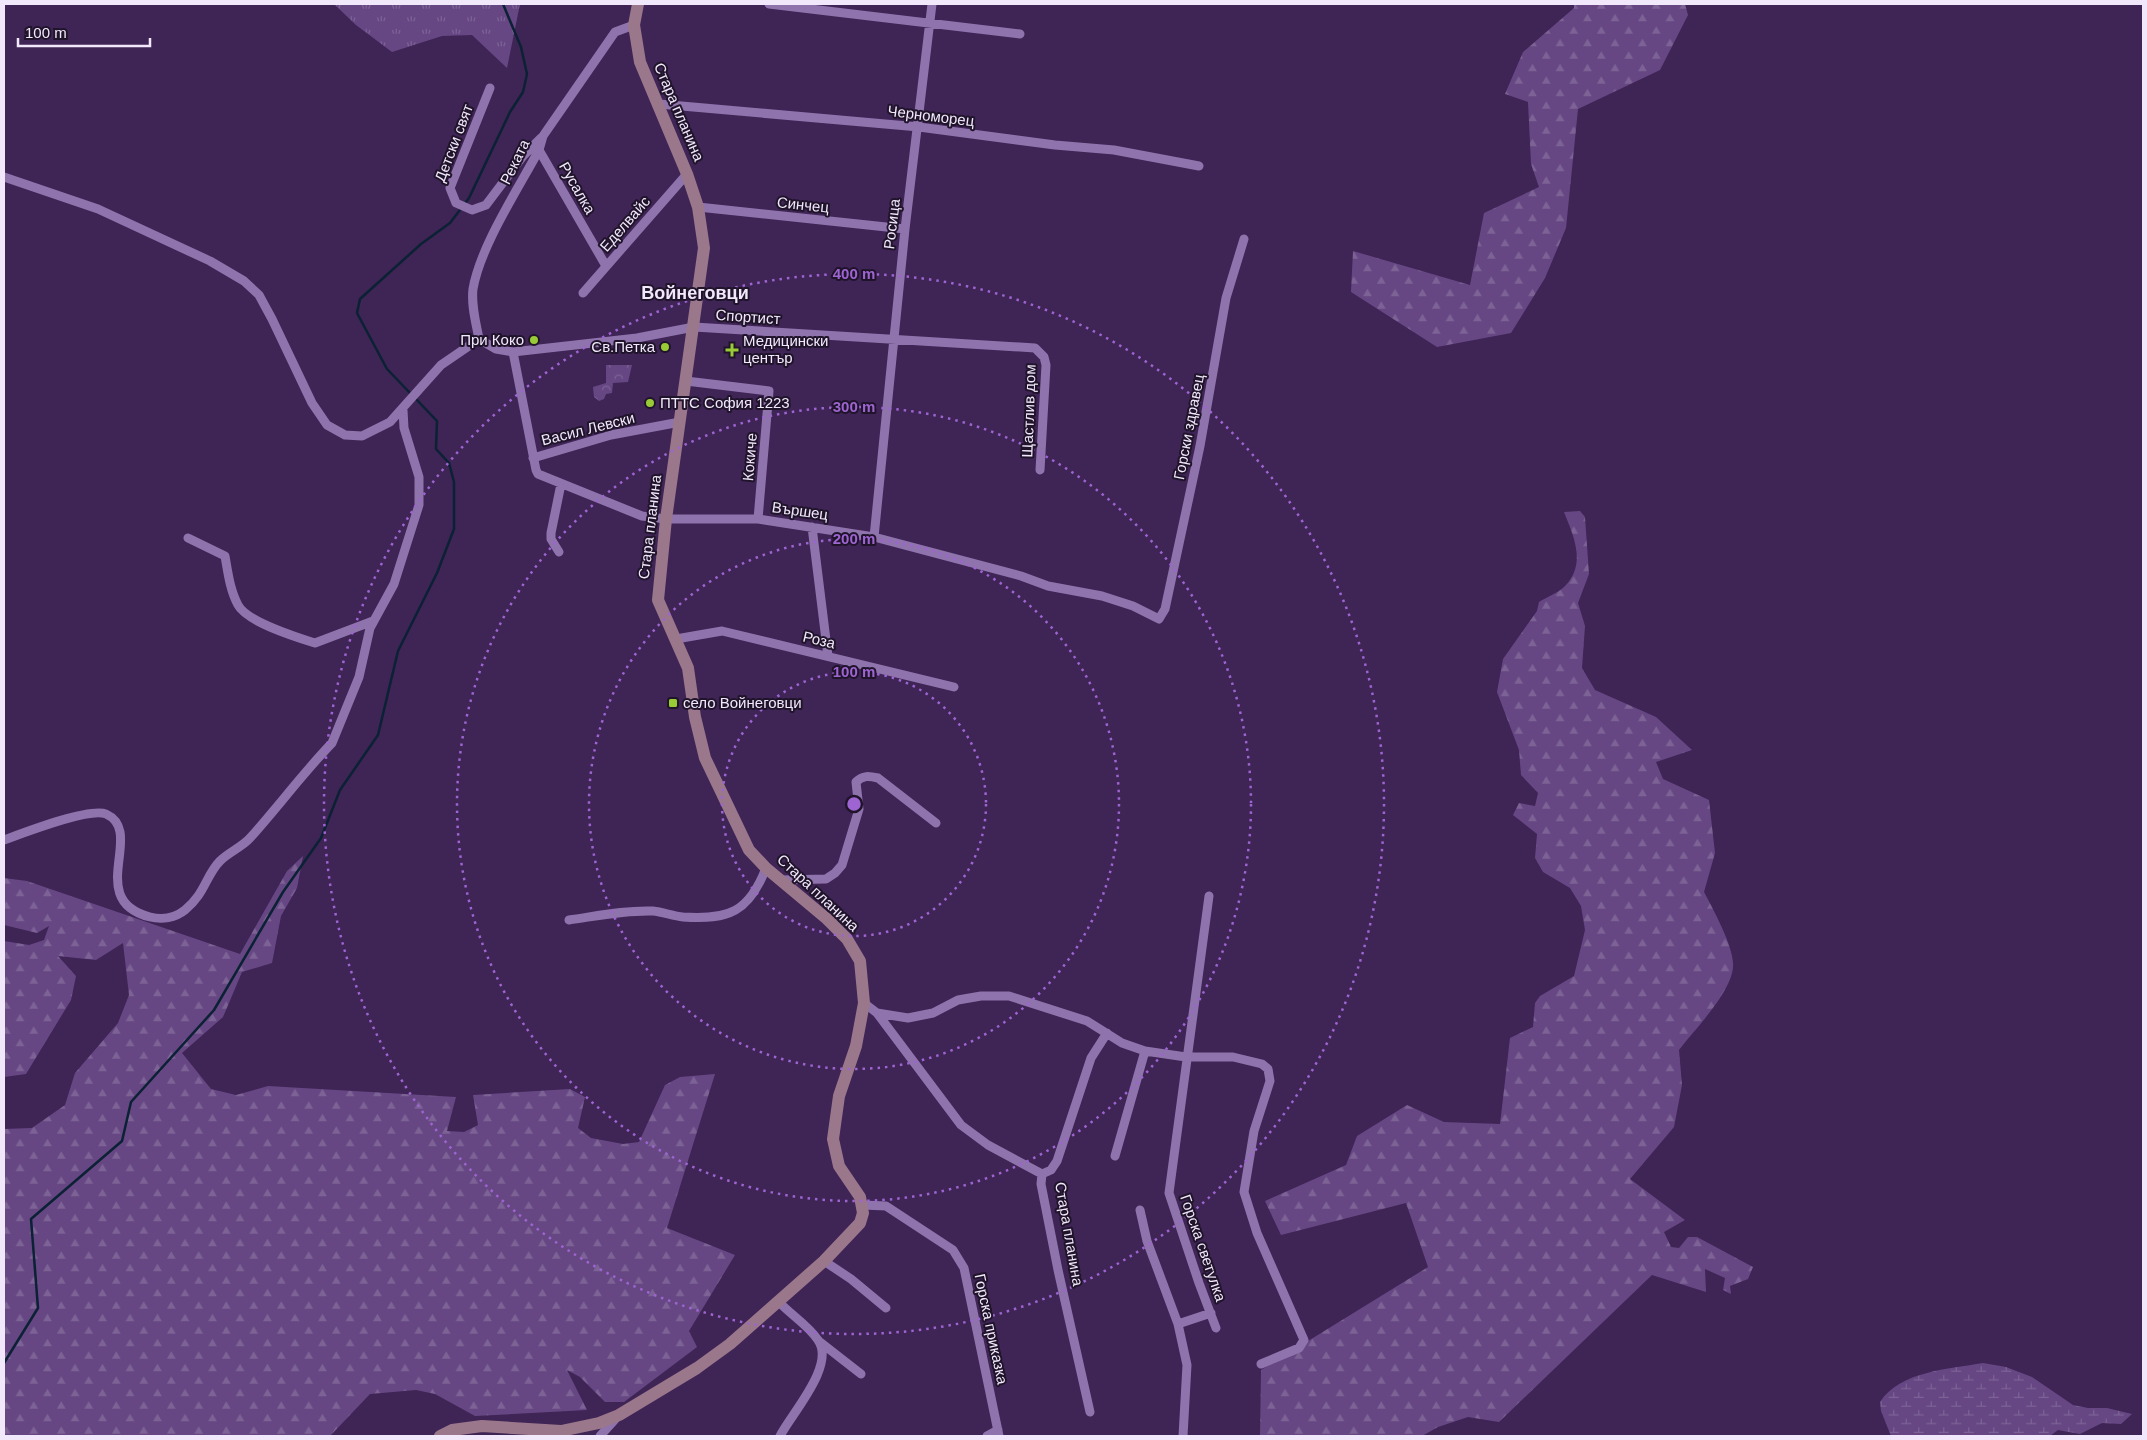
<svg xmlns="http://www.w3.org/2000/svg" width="2147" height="1440" font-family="Arial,sans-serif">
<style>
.grass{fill:url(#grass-tufts)}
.forest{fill:url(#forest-firs)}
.wetland{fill:url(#wetland-marsh)}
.park{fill:url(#park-crowns)}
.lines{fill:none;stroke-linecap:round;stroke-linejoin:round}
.stream{stroke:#0b2134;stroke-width:2.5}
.street{stroke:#8f73ac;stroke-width:9}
.secondary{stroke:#9b778c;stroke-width:12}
.ring{fill:none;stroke:#9e64d1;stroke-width:2.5;stroke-dasharray:2.5 5}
.poi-dot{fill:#99cb36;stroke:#20142b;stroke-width:2}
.labels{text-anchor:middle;stroke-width:4;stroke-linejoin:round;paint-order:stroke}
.street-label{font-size:15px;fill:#f1e8fb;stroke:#20142b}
.poi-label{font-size:15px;fill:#f1e8fb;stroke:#20142b;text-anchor:start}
.quarter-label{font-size:18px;font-weight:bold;fill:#f1e8fb;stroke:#20142b}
.centre{fill:#9e64d1;stroke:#20142b;stroke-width:2.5}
.ring-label{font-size:15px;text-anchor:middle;font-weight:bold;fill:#9e64d1;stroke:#20142b;stroke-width:4;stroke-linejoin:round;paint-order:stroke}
</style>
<defs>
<pattern id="grass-tufts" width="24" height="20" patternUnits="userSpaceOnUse" patternTransform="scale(1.25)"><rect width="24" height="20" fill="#664783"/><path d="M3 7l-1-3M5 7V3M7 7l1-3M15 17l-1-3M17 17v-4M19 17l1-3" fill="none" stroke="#7c6295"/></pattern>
<pattern id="forest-firs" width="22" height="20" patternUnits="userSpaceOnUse" patternTransform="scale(1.25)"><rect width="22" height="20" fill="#664783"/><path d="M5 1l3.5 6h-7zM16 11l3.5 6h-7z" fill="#7c6295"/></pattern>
<pattern id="wetland-marsh" width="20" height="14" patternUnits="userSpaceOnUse" patternTransform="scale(1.25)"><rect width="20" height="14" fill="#664783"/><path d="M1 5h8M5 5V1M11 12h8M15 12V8" fill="none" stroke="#7c6295"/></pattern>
<pattern id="park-crowns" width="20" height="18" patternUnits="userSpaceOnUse" patternTransform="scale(1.25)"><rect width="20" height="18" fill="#664783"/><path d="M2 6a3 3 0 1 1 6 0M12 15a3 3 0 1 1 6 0" fill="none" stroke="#7c6295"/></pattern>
</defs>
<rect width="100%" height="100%" fill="#3f2456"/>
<path class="grass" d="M334,4H520L507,68L472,35L442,36L392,52L356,25Z"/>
<path class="forest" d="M1574,4H1685L1688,15L1660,70L1578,109L1566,228L1545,278L1511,333L1437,347L1351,292L1353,251L1470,285L1484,213L1539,187L1531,164L1528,102L1505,94L1523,52L1574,8Z
M1580,511L1585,517L1589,574L1578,603L1585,626L1582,668L1595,690L1656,717L1692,750L1656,762L1663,779L1709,800L1715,853L1704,892C1713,909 1735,949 1733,967C1731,993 1695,1029 1679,1050L1682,1085L1674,1127L1630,1179L1685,1220L1664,1232L1671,1247L1679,1248L1688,1237H1697L1753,1267L1748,1279L1730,1286L1731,1294L1723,1290L1725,1278L1705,1269L1706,1292L1652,1275L1499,1422L1468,1417L1438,1427L1422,1436H1260L1261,1370L1428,1267L1406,1203L1281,1235L1265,1201L1346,1165L1357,1136L1407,1105L1444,1122L1500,1124L1510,1038L1533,1027L1535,1003L1540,996L1574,976L1585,930L1581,906L1570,888L1543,872L1535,858L1537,834L1513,815L1519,803L1535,806L1538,793L1521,775L1519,750L1497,692L1503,659L1537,611L1539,602C1547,597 1560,592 1566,585C1586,563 1574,537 1564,512Z
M303,856L297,888L281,916L272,963L242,972L223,1017L182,1053L211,1089L236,1095L268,1086L456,1097L447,1131L464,1132L478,1125L473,1095L570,1089L585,1097L578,1128L591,1138L623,1144L639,1142L665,1085L680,1077L715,1074L667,1228L735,1255L689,1331L697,1347L624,1402H605L580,1377L567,1370L587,1410L475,1416L435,1394L416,1390L370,1394L330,1436H4V1129L32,1128L65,1105L75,1073L118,1023L129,995L123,943L96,960L58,956L76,976L71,1000L26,1074L4,1077V941L29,945L44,940L49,926L37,933L4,925V878L27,881L240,954L287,871Z"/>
<path class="wetland" d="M1983,1363L2006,1367L2032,1377L2073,1405L2088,1408H2107L2132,1414L2121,1424L2102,1423L2080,1434L2058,1430L2050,1436H1891L1881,1411L1880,1402C1900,1371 1949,1369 1983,1363Z"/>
<path class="park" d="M606,365H632L628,382L613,383L612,393L606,394L604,399L599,401L594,397L593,387L606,383Z"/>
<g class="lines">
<path class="stream" d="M411,394L387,369L357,313L360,299L421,244L450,223L469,198L510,112L523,92L527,74L521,47L503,4
M4,1363L38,1308L31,1219L122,1141L131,1102L214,1010L283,892L321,838L340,790L378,735L398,651L437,573L454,529V482L449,463L436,449L437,421L415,398"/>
<path class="street" d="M769,4L1020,34
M490,88L450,188L456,203L472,210L486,205L523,156L541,138
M659,104L919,127L1055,145L1114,150L1199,166
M539,150L606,266
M4,177L98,209L210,261L244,281L259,295L272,319L312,403L327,425L345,435L362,436L390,422L441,365L479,339
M698,207L905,229
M583,293L687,174
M479,339L496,349L513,352L637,338L694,327L1035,348L1044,357L1046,365L1040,470
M479,339C476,323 471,305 473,289C480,247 518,189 539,150L543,136L615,32L634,25
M513,352L536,470L538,474L642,516L666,519H758L874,537L1021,576L1048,586L1102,596L1133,606L1159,619L1165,609L1200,446L1226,298L1244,239
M686,381L769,391L758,519
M533,458L611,435L680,422
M812,527L828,656
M874,537L905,229L932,4
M188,538L225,556C228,573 230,590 238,605C247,622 296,637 315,643L373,621
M559,552L551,539V533L561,484
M676,639L722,631L954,687
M4,840C23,833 90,807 106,814C146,832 84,900 150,917C162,920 175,918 185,910C205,894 206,875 220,861C229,852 242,847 250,838C278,807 303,773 332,743L359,677L370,628L394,584L419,505V477L404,428L403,410
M781,880L826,879L835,873L842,865L859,809L856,782C863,775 869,776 878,778L936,823
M1209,896L1169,1193L1199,1283L1216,1328
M569,920C597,916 625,910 653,911C663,912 673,916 683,917C729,920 749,912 766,868
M864,1003L877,1013L908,1018L933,1013L958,1000L981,996H1009L1087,1021L1122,1043L1145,1051L1186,1057H1233L1262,1064L1268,1069L1270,1081L1254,1131L1244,1192L1257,1233L1304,1340L1299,1348L1261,1364
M877,1013L961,1125L988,1145L1042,1174
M1115,1156L1145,1051
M1042,1174L1041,1184L1058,1270L1090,1412
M1042,1174L1051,1170L1057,1161L1091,1058L1107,1033
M863,1205L886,1206L953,1250L964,1268L999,1436
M1140,1210L1147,1241L1178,1324L1187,1365L1183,1436
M824,1261L851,1279L886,1308
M779,1302C791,1315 808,1325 818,1340C836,1365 792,1413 780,1436
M1178,1324L1211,1313
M820,1342L861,1374
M600,1436L619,1415
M987,1436L998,1430"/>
<path class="secondary" d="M440,1436L452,1430L482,1426L561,1431L599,1423L619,1415L697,1368L730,1344L824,1261L860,1223L863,1213L860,1197L839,1166L833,1139L839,1096L856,1046L864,1003L860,961L847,939L827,919L766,868L749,850L705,758L695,717L688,668L658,600L666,519L704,248L698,207L687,174L640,62L634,25L638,4"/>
</g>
<g class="ring">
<circle cx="854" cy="804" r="132"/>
<circle cx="854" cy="804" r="265"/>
<circle cx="854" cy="804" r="397"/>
<circle cx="854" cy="804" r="530"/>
</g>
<g class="poi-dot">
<circle cx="534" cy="340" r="5"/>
<circle cx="665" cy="347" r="5"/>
<path d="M729.5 342.5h5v5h5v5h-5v5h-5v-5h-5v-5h5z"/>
<circle cx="650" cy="403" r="5"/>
<rect x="668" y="698" width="10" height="10" rx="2.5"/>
</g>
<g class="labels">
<g class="street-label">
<text transform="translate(679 112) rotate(67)" y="5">Стара планина</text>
<text transform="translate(931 116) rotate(7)" y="5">Черноморец</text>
<text transform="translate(454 143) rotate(-69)" y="5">Детски свят</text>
<text transform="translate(515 162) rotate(-64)" y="5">Реката</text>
<text transform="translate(577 188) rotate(60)" y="5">Русалка</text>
<text transform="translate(803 205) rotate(6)" y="5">Синчец</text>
<text transform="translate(625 224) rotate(-49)" y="5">Еделвайс</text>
<text transform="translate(892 224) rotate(-83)" y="5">Росица</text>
<text transform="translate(748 317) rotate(4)" y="5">Спортист</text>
<text transform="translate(1029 411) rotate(-88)" y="5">Щастлив дом</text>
<text transform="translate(1189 427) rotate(-79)" y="5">Горски здравец</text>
<text transform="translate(588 429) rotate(-14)" y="5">Васил Левски</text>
<text transform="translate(750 457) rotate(-85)" y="5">Кокиче</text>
<text transform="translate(800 511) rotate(8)" y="5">Вършец</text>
<text transform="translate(650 527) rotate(-83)" y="5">Стара планина</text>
<text transform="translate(819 640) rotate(13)" y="5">Роза</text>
<text transform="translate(818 893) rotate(43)" y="5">Стара планина</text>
<text transform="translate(1069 1234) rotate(80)" y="5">Стара планина</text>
<text transform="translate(1203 1248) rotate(71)" y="5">Горска светулка</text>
<text transform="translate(991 1329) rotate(78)" y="5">Горска приказка</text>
</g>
<g class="poi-label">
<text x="524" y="345" text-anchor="end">При Коко</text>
<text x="743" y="346">Медицински<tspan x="743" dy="17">център</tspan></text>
<text x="655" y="352" text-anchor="end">Св.Петка</text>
<text x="660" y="408">ПТТС София 1223</text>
<text x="683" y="708">село Войнеговци</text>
</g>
<g class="quarter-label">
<text x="695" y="299">Войнеговци</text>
</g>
</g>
<circle cx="854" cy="804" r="8" class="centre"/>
<g class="ring-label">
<text x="854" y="279">400 m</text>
<text x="854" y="412">300 m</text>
<text x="854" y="544">200 m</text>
<text x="854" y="677">100 m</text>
</g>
<rect width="2147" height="1440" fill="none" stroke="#f1e8fb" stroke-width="10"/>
<path d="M18 38v8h132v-8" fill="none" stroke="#f1e8fb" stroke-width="2.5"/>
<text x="25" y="38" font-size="15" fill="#f1e8fb" stroke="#20142b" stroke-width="4" paint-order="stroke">100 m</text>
</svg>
